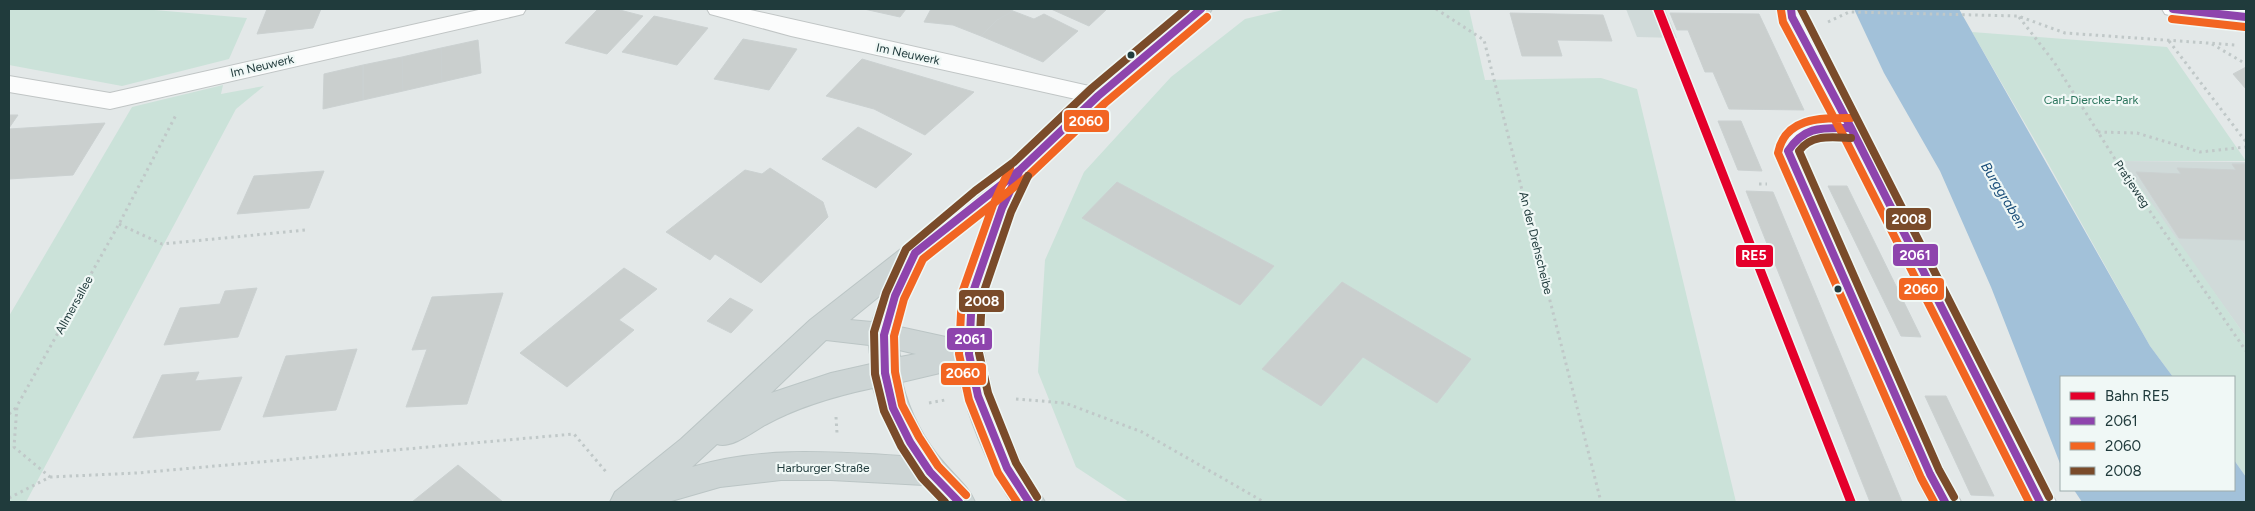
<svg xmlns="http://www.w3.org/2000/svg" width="2255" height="511" font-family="Figtree,sans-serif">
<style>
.built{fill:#d0dad9}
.green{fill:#cbe2d9}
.water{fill:#a2c1d9}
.building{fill:#cacfce;stroke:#cbd1d1}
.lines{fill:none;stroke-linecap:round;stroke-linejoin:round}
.minor-casing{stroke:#c0c5c5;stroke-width:2}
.major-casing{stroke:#bbc5c5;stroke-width:2}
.path{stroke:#c0c8c8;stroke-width:3;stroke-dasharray:2.5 4;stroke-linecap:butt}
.minor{fill:#fbfcfc;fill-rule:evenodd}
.major{fill:#cdd5d5;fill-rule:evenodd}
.bus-1-casing{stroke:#f0f8f6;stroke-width:11}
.bus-2-casing{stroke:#f0f8f6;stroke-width:11}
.bus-3-casing{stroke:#f0f8f6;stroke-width:11}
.bus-1{stroke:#8e44ad;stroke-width:8}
.bus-2{stroke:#f26522;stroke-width:8}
.bus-3{stroke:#7a4b2a;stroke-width:8}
.rail-1-casing{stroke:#f0f8f6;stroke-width:12}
.rail-1{stroke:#e4002b;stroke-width:9}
.bus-dot{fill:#203b3c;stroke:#f0f8f6;stroke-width:2}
.labels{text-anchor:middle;stroke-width:4.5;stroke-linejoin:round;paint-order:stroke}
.street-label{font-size:12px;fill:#203b3c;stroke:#f0f8f6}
.park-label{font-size:12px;fill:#2a745c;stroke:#f0f8f6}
.water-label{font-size:14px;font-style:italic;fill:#194d79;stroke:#f0f8f6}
.line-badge{stroke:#f0f8f6;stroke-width:2}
.badge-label{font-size:14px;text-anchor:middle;font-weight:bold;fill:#fff}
</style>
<rect width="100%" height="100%" fill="#e3e8e8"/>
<path class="built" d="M1626,9H1665L1677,38L1637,37Z
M2121,161L2246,162V337L2195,266Z"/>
<path class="green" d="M9,9H143L247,18L229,59L122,86L9,65Z
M1287,9H1469L1485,80L1601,78L1637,89L1736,502H1129L1076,467L1038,372L1045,260L1084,172L1171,77L1245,19Z
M1972,32L2167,47L2246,161H2122L2246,337V477L2234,460V377H2173L2150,346L2044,156Z
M223,85L221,94L264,86L236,109L26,502H9V316L132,107Z"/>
<path class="water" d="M1854,9H1959L2150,346L2173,377H2061V466L1991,287L1940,171L1884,73Z
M2234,460L2246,477V502H2082L2074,490H2234Z"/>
<path class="building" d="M267,9H321L313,28L257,34Z
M598,9H616L643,16L607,54L565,43Z
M864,9H906L900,17Z
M931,9H1008L1013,11L997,20L981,36L953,25L924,22Z
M1051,9H1107L1089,26Z
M1013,11L1034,19L1044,14L1078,31L1043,62L981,36L997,20Z
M1510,13L1603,15L1612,41L1557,40L1562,56H1522Z
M1670,13L1759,14L1804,110L1729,109L1713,72H1705L1688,30H1677Z
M654,16L708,28L677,65L622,52Z
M743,39L797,49L769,90L714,79Z
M478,40L481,73L442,82L441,48Z
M441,48L442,82L403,91L402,57Z
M402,57L403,91L363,100V65Z
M862,59L974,92L925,135L874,109L826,96Z
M363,65V100L323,109L324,74Z
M2246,67V89L2233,74Z
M9,115H18L9,128Z
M1718,121H1741L1762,171L1738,170Z
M105,123L73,175L9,179V129Z
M858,127L912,154L876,188L822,159Z
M2232,164H2246V240L2179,238L2136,172L2181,174L2177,168L2236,170Z
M770,168L823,202L828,217L761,283L715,254L710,260L666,232L745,170L762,174Z
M324,171L309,208L237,214L254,176Z
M1117,182L1274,266L1240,305L1082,218Z
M1828,186H1847L1921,337L1901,336Z
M1746,191L1773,192L1902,502H1870Z
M624,268L657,289L619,320L634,330L567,387L520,353Z
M1342,282L1471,359L1437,403L1363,357L1321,406L1262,369Z
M257,288L238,337L164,345L180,308L220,304L225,291Z
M503,293L467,404L406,407L427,349L412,350L432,297Z
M730,298L753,310L731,333L707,321Z
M357,349L336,410L263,417L286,356Z
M199,372L195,381L242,377L220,430L133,438L162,375Z
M1925,396H1946L1994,496L1971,495Z
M458,465L503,502H412Z"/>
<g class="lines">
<g class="minor-casing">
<path id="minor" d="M483,9H526L523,14L515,16L110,109L9,92V76L110,93Z
M707,9H746L1098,88L1107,90L1110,96L1107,102L1098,104L791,36L710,14Z
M1780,9H1802L1804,17L1864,128L2056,502H2024L1843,137C1827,136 1809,134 1801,151L1942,466L1961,502H1929L1914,474L1775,151C1789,124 1804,119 1834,119L1780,17Z
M2162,9L2246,10V24L2173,16L2165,14Z"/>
</g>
<g class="major-casing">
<path id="major" d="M1187,9H1212L1209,14L1107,102L1032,174L1015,208L986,295L984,354L993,396L1020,461L1045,502H1011C986,462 967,415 957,369L902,382C910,414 923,439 944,463C955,476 969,487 975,502H939L924,485L831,480H781L720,487L668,502H610L615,492L681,439L810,320L1011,163L1089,90ZM989,207L958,295L955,339L900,327L910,295L926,259ZM882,294L872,322L850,320ZM826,340L869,345L871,364L831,373L771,393ZM899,350L916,354L900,357ZM873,388L884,421L903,456C832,452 761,446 692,467L717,444C731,449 753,432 765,425C800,406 835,396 873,388Z"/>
</g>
<path class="path" d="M1436,9L1484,40L1601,502
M2019,17L2054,62L2125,175L2246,351
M1828,22L1849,12L2018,16L2065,33L2236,45
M2169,41L2246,142
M2212,44L2246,64
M2098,132L2137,133L2200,152L2246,147
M1759,184H1767
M119,224L162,244L306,230
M1016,399L1065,403L1142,432L1264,502
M929,403L945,400
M9,414L17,407
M836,417L837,433
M50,477L137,473L574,434L607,473
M9,498L50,477L14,447L17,406L119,224L177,113"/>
<use href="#minor" class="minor"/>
<use href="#major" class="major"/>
<g class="bus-1-casing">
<path id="bus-1" d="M1791,9L1792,17L1851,128L2040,502
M2173,9L2246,17
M1851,128C1823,128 1805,125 1788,151L1930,474L1945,502
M1019,172L1002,208L972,295L969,354L978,396L1007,468L1029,502
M959,502L930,472L910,442L893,408L885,373L884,335L895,296L915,253L1020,170L1098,96L1201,9"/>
</g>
<g class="bus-2-casing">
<path id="bus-2" d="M1781,10L1783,22L1842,133L2029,502
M2172,19L2245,27
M1851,118C1821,118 1785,117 1778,153L1921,478L1934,502
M1010,168L993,205L962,293L959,354L969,400L998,473L1017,502
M966,495L938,466L919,437L902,405L895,372L894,336L904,299L923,259L1027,177L1105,103L1207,17"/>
</g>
<g class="bus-3-casing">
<path id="bus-3" d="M1801,9L2049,497
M1851,138C1832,137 1811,134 1799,151L1939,470L1954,497
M1028,176L1011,212L982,297L979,353L988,393L1016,463L1037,497
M945,502L922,478L901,446L884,411L875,374L874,332L886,293L906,249L975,191L1014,162L1092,88L1186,9"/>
</g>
<use href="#bus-1" class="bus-1"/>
<use href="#bus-2" class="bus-2"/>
<use href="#bus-3" class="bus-3"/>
<g class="rail-1-casing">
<path id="rail-1" d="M1658,9L1851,502"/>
</g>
<use href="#rail-1" class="rail-1"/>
</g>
<g class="bus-dot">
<circle cx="1131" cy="55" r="4.5"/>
<circle cx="1838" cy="289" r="4.5"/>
</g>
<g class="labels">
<g class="street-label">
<text transform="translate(908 54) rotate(12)" y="4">Im Neuwerk</text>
<text transform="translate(262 66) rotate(-13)" y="4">Im Neuwerk</text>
<text transform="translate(2132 184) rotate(56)" y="4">Pratjeweg</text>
<text transform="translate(1536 243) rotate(76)" y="4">An der Drehscheibe</text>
<text transform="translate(74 305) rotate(-61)" y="4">Allmersallee</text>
<text x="823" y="472">Harburger Straße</text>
</g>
<g class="park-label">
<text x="2091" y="104">Carl-Diercke-Park</text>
</g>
<g class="water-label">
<text transform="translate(2004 195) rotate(59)" y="5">Burggraben</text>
</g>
</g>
<g class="line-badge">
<rect x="1063" y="109" width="47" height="24" rx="5" fill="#f26522"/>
<rect x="1885" y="207" width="47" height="24" rx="5" fill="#7a4b2a"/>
<rect x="1892" y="243" width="47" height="24" rx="5" fill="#8e44ad"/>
<rect x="1735" y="244" width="39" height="24" rx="5" fill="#e4002b"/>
<rect x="1898" y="277" width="47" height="24" rx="5" fill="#f26522"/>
<rect x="958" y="289" width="47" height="24" rx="5" fill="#7a4b2a"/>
<rect x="946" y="327" width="47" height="24" rx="5" fill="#8e44ad"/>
<rect x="940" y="362" width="47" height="24" rx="5" fill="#f26522"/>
</g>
<g class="badge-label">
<text x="1086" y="126">2060</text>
<text x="1909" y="224">2008</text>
<text x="1915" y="260">2061</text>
<text x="1754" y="260">RE5</text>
<text x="1921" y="294">2060</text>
<text x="982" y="306">2008</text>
<text x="970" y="344">2061</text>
<text x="963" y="378">2060</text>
</g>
<rect width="2255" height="511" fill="none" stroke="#203b3c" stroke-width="20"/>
<rect x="2060" y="376" width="175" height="115" fill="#f0f8f6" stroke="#9dacac"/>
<rect x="2070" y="392" width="25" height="8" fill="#e4002b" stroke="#9dacac"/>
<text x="2105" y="401" font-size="15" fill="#203b3c">Bahn RE5</text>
<rect x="2070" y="417" width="25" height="8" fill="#8e44ad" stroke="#9dacac"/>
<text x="2105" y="426" font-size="15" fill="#203b3c">2061</text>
<rect x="2070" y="442" width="25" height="8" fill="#f26522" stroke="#9dacac"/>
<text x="2105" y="451" font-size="15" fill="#203b3c">2060</text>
<rect x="2070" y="467" width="25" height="8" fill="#7a4b2a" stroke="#9dacac"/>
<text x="2105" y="476" font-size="15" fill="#203b3c">2008</text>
</svg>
